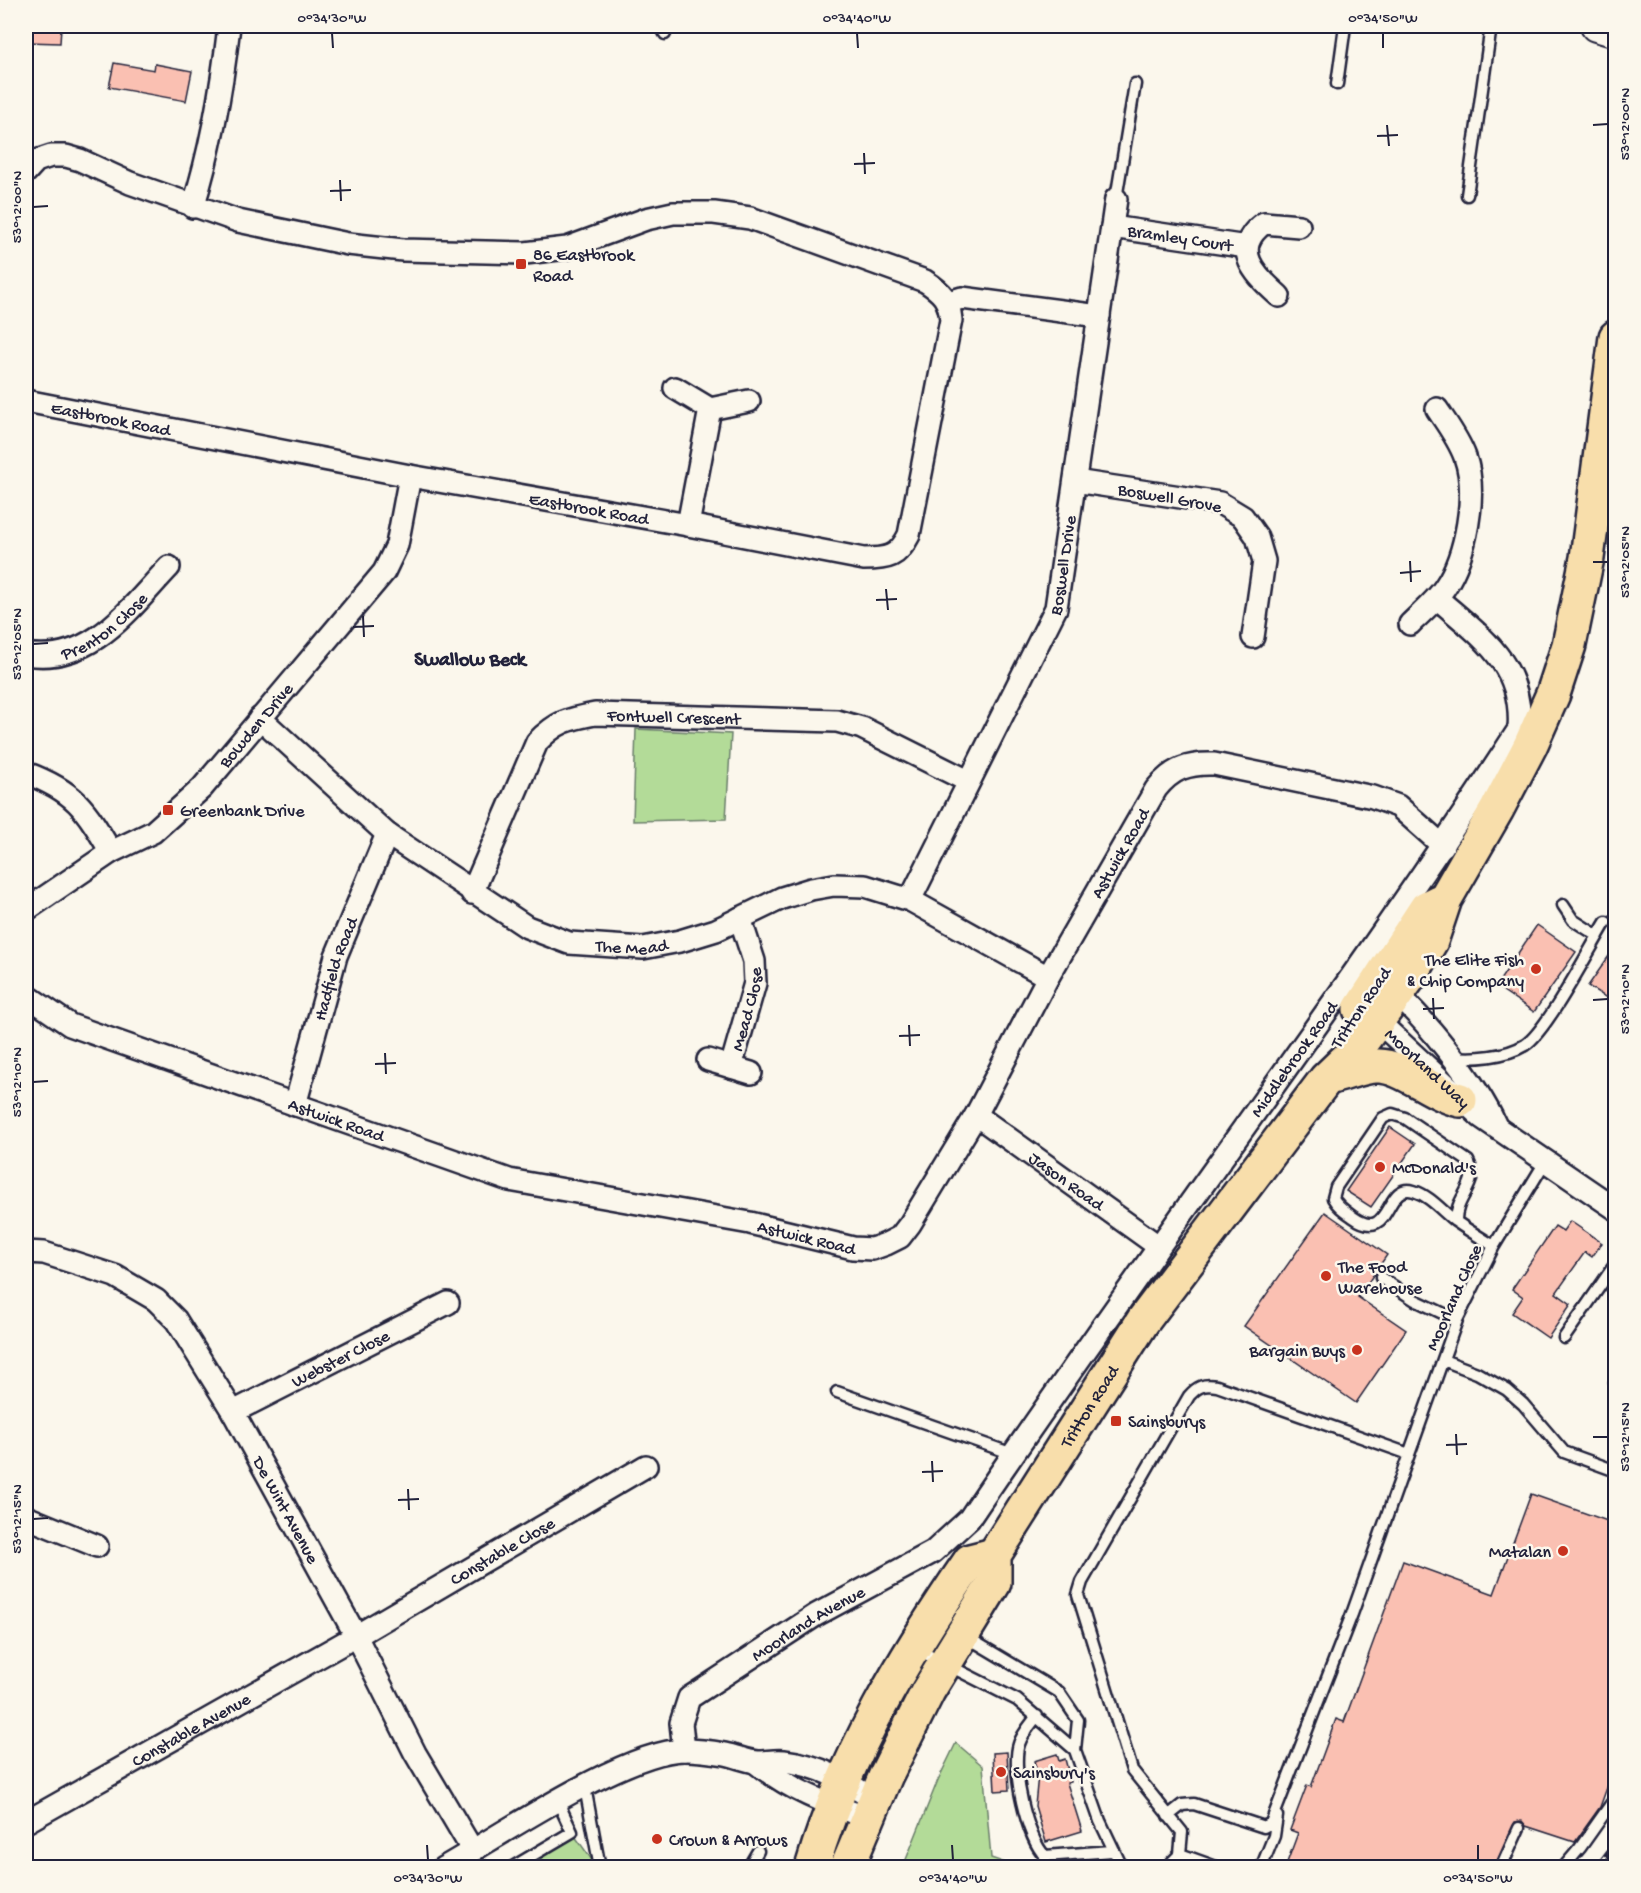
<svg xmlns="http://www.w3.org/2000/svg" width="1641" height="1893" font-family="'Gochi Hand',sans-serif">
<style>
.green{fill:#b3db98;stroke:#6a7e6a;stroke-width:1.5}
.building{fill:#fac0b2;stroke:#22223b;stroke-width:1.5}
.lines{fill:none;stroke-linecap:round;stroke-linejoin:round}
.service-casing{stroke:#22223b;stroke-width:15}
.minor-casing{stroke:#22223b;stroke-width:26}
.secondary-casing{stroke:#22223b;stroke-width:34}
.primary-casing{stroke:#22223b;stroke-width:38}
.service{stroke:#fbf7ec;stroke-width:10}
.minor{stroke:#fbf7ec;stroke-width:21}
.secondary{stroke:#fbf7ec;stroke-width:30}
.primary{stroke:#f8deab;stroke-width:33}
.rail-casing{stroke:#22223b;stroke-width:7}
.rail{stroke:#fbf7ec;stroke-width:4.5;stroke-dasharray:14;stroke-linecap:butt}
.ticks{fill:none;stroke:#22223b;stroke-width:2}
.poi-dot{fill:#c8321e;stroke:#fbf7ec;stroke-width:2}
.labels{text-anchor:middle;stroke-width:5;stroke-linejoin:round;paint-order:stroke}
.street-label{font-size:18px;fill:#22223b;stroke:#fbf7ec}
.poi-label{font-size:18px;fill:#22223b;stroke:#fbf7ec;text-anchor:start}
.neighbourhood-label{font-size:20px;font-weight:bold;fill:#22223b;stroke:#fbf7ec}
.neatline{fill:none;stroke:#22223b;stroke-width:2}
.ticks-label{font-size:15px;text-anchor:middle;fill:#22223b}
</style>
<rect width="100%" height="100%" fill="#fbf7ec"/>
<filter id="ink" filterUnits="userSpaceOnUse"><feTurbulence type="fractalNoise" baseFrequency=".0167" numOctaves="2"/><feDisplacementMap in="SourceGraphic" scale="12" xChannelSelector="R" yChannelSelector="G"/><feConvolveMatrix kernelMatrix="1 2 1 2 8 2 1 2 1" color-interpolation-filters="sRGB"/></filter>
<g filter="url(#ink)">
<path class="green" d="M636,729L731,734L726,819L633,821Z
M956,1743L983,1766L991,1858L1017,1867H903L938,1780Z
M572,1832L597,1867L502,1868Z"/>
<path class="building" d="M26,27L61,28L60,43L26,42Z
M114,63L154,70L155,64L192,71L186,101L109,87Z
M1537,925L1576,952L1534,1012L1496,986Z
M1616,946V1004L1588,986Z
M1390,1127L1415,1144L1371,1207L1346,1191Z
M1325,1212L1387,1255L1358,1297L1406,1330L1356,1403L1244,1326Z
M1570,1221L1602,1243L1592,1257L1585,1252L1556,1293L1571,1304L1548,1338L1512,1313L1523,1297L1512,1289L1555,1226L1563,1231Z
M1531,1494L1616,1524V1775L1612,1774L1600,1807L1575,1842L1526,1826L1522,1821L1515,1822L1494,1868H1285L1298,1833L1290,1830L1307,1785L1311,1787L1336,1719L1344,1722L1403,1561L1494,1594Z
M1007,1752L1009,1790L995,1791L993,1753Z
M1057,1754L1059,1761L1065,1759L1071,1782L1067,1783L1082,1831L1046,1842L1035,1806L1038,1775L1034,1761Z"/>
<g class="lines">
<g class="service-casing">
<path id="service" d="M661,26L665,34
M1337,84L1345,26
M1467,195L1491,26
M1116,199L1135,84
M1563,905L1573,920L1598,936
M1453,1057C1475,1059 1505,1057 1525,1045C1547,1031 1590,948 1606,922
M1456,1221C1455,1196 1481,1184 1468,1161L1405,1118L1392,1114L1383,1118L1336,1187L1333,1198C1338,1207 1345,1211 1353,1217C1392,1245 1384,1181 1414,1191C1430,1196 1442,1211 1455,1221C1468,1230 1481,1238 1494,1246
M1381,1278L1415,1300L1457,1320
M1564,1338L1616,1263
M1443,1360L1477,1373L1507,1390L1523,1404L1564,1452L1616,1471
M1615,1383L1616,1382
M837,1392L1013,1454
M965,1636L1059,1692L1078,1720L1075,1750L1100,1821L1120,1863L1128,1868
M916,1649L1017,1700L1075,1750
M1037,1716C1031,1724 1022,1734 1019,1744C1011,1768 1027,1839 1045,1856L1112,1851
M585,1787L600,1868
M1168,1816L1182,1805L1194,1804L1264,1827L1271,1823L1352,1614L1457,1320L1494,1246L1545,1162
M1180,1854L1219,1868
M511,1868L572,1832L558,1802
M748,1868L758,1851
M1166,1868L1180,1854L1182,1832L1132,1770L1078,1595L1082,1582L1189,1396C1198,1386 1203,1384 1217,1386L1409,1454
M1261,1868L1274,1836L1277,1816
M1501,1868L1519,1828
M1563,1868L1580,1848L1616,1797"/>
</g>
<g class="minor-casing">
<g id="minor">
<path d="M26,172L36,161L51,156H66L80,160L130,183L238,221L348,244L403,250L525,253L567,248L646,219L673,213H714L750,218L925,281C942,292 949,299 951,320L909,535C898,557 888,559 864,559L688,525L410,476L26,401"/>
<path d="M193,207C212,147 222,87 229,26"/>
<path id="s1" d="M1112,227L1247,247"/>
<path d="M1279,296C1256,276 1229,249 1264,223L1299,226"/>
<path d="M949,302L962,298L1099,316"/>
<path d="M675,388L710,409L688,525"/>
<path d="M710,409L749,401"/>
<path d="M1075,481L1220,503L1243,517L1257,537L1264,561L1253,637"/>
<path d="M1410,624C1422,612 1436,601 1445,587C1466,556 1478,493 1465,457C1459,440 1447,424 1437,409"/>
<path id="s2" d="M26,654C91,665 129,609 169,567"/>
<path id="s3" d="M260,718L387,834L527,927L569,943L643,948L680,941L716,930L782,898L811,889L834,885L865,886L910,900L1048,977"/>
<path d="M26,773C75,791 85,808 111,852"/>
<path id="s4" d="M472,893L537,742C556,722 568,719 595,714L837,721L862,728L968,781"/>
<path id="s5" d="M910,900L1056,608L1116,199"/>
<path id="s6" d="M26,910L111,852L153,832L202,788L384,572L397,545L410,476"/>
<path d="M1389,988C1422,1014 1478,1085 1495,1124"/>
<path id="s7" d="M26,995L70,1025L509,1180L750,1223L853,1248L872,1249L886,1244L900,1237L910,1224L976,1115L1048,977L1156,789C1172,769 1188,763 1214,764L1373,797L1398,806L1443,846"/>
<path id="s8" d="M1368,1012L1481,1117L1616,1209"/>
<path d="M708,1060L751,1073"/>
<path id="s9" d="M731,1067L755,983L754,961L740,918"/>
<path id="s10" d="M295,1105L336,956L387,834"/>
<path id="s11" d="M976,1115L1158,1246"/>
<path id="s12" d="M26,1252L44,1253L115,1276L156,1300L176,1320L233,1412L356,1636L415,1753L473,1851"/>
<path id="s13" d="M233,1412L448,1303"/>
<path d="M26,1517L97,1546"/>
<path id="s14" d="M684,1750L681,1723L689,1698L816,1615L933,1552L969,1519C1148,1253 1345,998 1519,729C1524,664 1481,637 1437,598"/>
<path d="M755,1762C788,1789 826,1805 867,1817"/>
<path id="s15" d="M26,1822L356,1636L646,1466"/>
<path d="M443,1868C500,1836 624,1751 684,1750C697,1750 713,1752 725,1754C736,1756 746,1761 757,1762C766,1762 775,1760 784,1761C819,1765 847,1781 875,1801"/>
</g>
</g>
<g class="secondary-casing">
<path id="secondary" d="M1596,26L1616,32"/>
</g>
<g class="primary-casing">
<g id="primary">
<path d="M1360,1009L1426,908L1438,902"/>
<path d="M1331,1077C1345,1074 1362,1066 1377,1066C1402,1065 1432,1094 1460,1100"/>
<path d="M812,1868C845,1755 904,1657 970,1561L994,1555"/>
<path id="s16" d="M847,1868L886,1775L928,1691L994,1583V1555L1143,1321L1326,1079L1355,1051L1410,976L1431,941L1445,899L1497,809L1530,746L1553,694L1569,645L1587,558L1616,337"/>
</g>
</g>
<use href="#service" class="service"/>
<use href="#minor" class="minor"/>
<use href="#secondary" class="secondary"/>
<use href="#primary" class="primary"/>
<g class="rail-casing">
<path id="rail" d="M1597,1868L1616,1843
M1609,1868L1616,1859"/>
</g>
<use href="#rail" class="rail"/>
</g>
</g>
<path class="ticks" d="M332,33L333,48M857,33L858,48M1383,33V48M1387,125L1389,146M1593,125L1608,124M1377,136L1398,135M864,153L865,174M854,164L875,163M340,180L341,201M330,191L351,190M33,207L48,206M1410,561L1411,582M1593,562H1608M1400,573L1421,571M886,589L888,610M876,600L897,599M363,616L364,637M353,627L374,626M33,644L48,643M1433,998L1434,1019M1593,1000L1608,999M1423,1009L1444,1008M909,1025L910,1046M899,1036L920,1035M385,1053L386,1074M375,1064L396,1063M33,1082L48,1081M1456,1434L1457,1455M1593,1437H1608M1446,1445L1467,1444M932,1461L933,1482M922,1472L943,1471M408,1489L409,1510M398,1500L419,1499M33,1519L48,1518M427,1845L428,1860M952,1845L953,1860M1478,1845V1860"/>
<g class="poi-dot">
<rect x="515" y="258" width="12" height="12" rx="3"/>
<rect x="162" y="804" width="12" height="12" rx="3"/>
<circle cx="1536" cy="969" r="6"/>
<circle cx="1380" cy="1167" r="6"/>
<circle cx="1326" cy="1276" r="6"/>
<circle cx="1357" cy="1350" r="6"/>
<rect x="1110" y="1415" width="12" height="12" rx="3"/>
<circle cx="1563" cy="1551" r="6"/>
<circle cx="1001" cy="1772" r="6"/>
<circle cx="657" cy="1839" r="6"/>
</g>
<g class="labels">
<g class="street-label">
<text dy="6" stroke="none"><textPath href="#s1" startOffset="69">Bramley Court</textPath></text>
<text transform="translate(111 418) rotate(11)" y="6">Eastbrook Road</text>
<text transform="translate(1170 497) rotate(10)" y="6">Boswell Grove</text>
<text transform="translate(589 508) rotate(10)" y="6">Eastbrook Road</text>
<text dy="6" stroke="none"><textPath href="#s5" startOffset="370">Boswell Drive</textPath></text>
<text dy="6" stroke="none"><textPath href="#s2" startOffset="87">Prenton Close</textPath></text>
<text dy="6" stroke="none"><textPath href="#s4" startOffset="309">Fontwell Crescent</textPath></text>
<text dy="6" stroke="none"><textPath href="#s6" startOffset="298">Bowden Drive</textPath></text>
<text dy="6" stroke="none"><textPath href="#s7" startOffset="1362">Astwick Road</textPath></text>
<text dy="6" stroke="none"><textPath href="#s3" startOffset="448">The Mead</textPath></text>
<text dy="6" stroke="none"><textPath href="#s10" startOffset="142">Hadfield Road</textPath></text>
<text transform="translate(1360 1007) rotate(-56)" y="6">Tritton Road</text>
<text dy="6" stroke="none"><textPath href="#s9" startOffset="60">Mead Close</textPath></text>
<text dy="6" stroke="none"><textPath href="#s14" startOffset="950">Middlebrook Road</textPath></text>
<text dy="6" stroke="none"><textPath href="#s8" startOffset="82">Moorland Way</textPath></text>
<text dy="6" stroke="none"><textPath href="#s7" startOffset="336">Astwick Road</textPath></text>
<text dy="6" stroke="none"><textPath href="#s11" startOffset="112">Jason Road</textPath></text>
<text dy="6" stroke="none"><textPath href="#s7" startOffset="822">Astwick Road</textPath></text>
<text transform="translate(1453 1297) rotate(-66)" y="6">Moorland Close</text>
<text dy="6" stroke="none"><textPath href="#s13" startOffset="120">Webster Close</textPath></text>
<text dy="6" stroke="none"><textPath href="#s16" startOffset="526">Tritton Road</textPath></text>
<text dy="6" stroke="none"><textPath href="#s12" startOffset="388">De Wint Avenue</textPath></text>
<text dy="6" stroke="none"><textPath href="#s15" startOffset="548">Constable Close</textPath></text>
<text dy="6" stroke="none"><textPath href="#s14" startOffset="194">Moorland Avenue</textPath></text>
<text dy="6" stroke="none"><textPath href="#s15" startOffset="189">Constable Avenue</textPath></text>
</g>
<g class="poi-label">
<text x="533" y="260">86 Eastbrook<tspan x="533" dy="21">Road</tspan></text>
<text x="180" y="816">Greenbank Drive</text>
<text x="1524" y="965" text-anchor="end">The Elite Fish<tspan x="1524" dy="21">&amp; Chip Company</tspan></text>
<text x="1392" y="1173">McDonald's</text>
<text x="1338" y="1272">The Food<tspan x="1338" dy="21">Warehouse</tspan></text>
<text x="1345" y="1356" text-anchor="end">Bargain Buys</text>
<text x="1128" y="1427">Sainsburys</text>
<text x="1551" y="1557" text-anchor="end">Matalan</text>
<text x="1013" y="1778">Sainsbury's</text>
<text x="669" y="1845">Crown &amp; Arrows</text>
</g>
<g class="neighbourhood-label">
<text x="470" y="665">Swallow Beck</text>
</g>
</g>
<rect width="1641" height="1893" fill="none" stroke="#fbf7ec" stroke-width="66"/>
<rect x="33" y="33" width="1575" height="1827" class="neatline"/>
<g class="ticks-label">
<text x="332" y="22">0°34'30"W</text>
<text x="857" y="22">0°34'40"W</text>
<text x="1383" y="22">0°34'50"W</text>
<text transform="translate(1624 124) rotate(-90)" y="5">53°12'00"N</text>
<text transform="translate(16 207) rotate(-90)" y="5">53°12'00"N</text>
<text transform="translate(1624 562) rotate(-90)" y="5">53°12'05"N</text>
<text transform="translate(16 644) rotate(-90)" y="5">53°12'05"N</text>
<text transform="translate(1624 999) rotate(-90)" y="5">53°12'10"N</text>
<text transform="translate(16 1082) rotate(-90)" y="5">53°12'10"N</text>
<text transform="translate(1624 1437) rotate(-90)" y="5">53°12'15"N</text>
<text transform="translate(16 1519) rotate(-90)" y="5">53°12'15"N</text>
<text x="428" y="1882">0°34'30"W</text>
<text x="953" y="1882">0°34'40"W</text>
<text x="1478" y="1882">0°34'50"W</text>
</g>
</svg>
